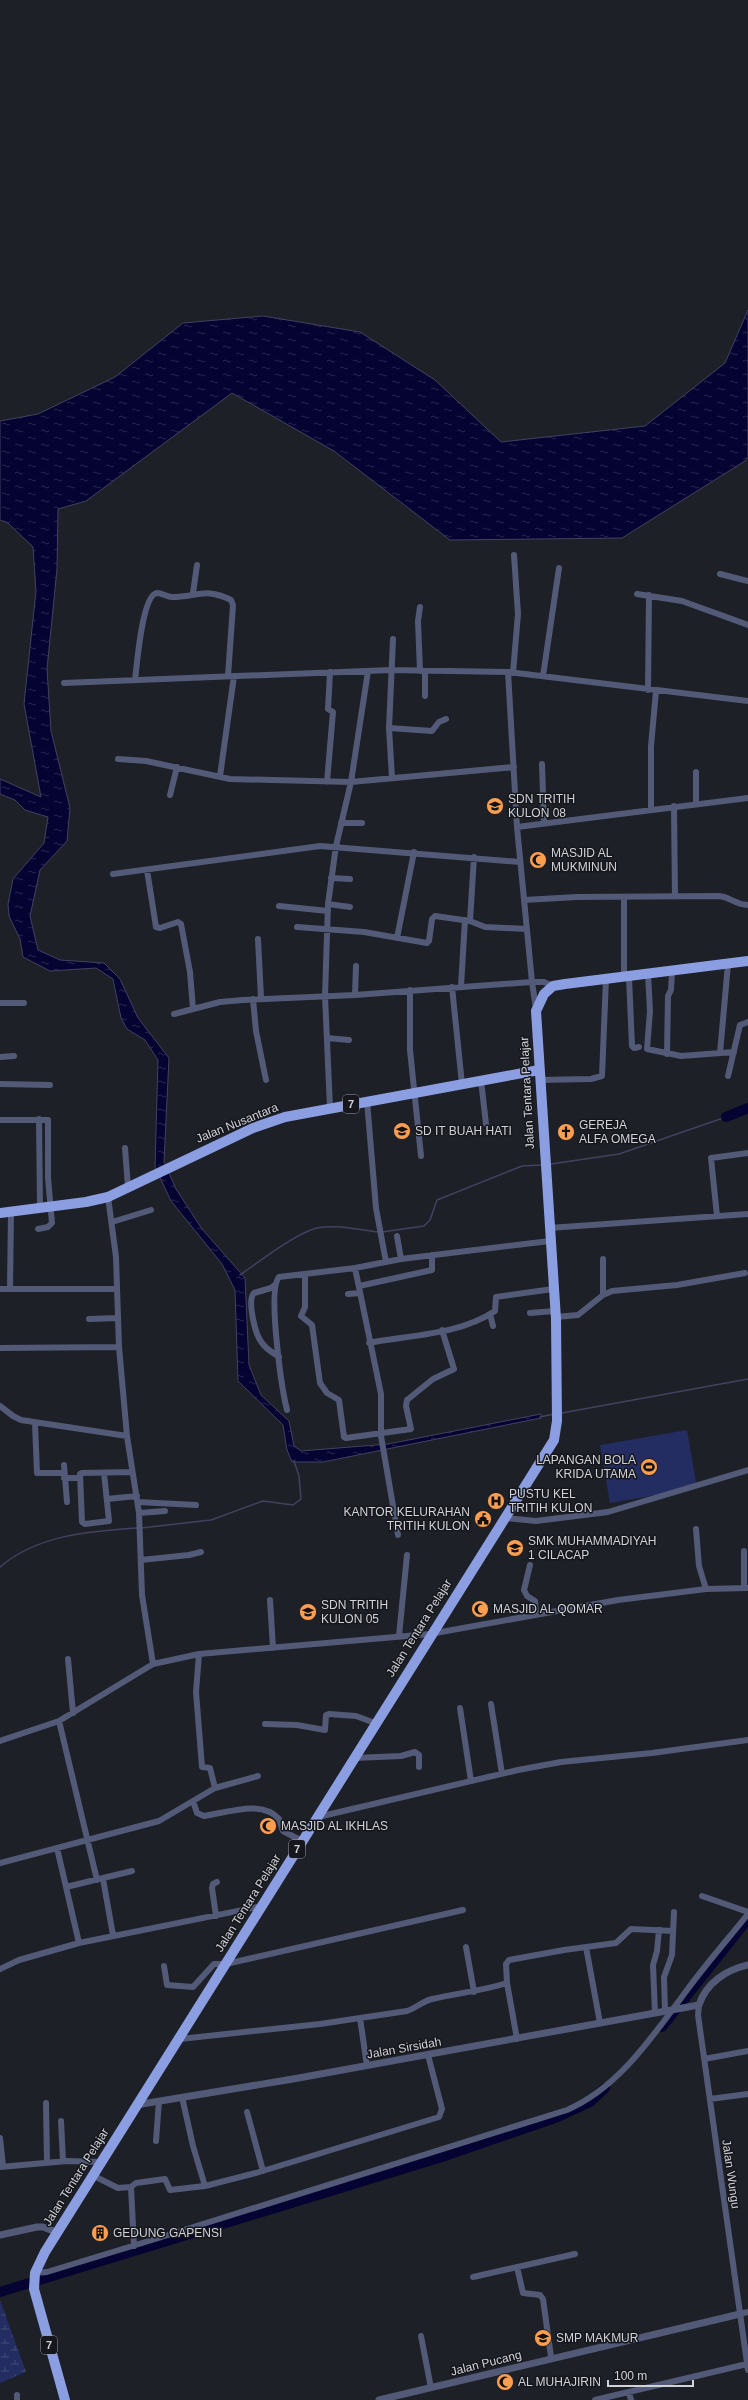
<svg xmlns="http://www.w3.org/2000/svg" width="748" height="2400" font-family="Arial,sans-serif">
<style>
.wetland{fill:url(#wetland-marsh)}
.garden{fill:#232d62}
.water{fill:url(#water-ripples);stroke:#424162}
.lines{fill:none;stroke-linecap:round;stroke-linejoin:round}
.stream{stroke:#424162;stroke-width:1.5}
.river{stroke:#050331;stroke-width:10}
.minor{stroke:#525a78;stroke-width:6}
.tertiary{stroke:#525a78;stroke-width:7}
.trunk{stroke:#8c9ee2;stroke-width:10}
.labels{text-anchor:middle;stroke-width:3;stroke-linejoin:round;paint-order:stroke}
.shield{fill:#15171d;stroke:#989a9e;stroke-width:1}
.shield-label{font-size:11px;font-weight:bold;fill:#d0d2d6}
.poi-label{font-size:12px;fill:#d0d2d6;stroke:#15171d;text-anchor:start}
.street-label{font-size:12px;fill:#d0d2d6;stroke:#15171d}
</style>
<defs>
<pattern id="wetland-marsh" width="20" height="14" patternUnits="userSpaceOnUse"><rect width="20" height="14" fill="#232d62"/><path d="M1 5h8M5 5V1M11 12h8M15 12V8" fill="none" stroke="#424b78"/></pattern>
<pattern id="water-ripples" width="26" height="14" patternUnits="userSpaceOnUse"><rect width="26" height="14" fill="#050331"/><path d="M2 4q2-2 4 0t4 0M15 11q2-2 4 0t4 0" fill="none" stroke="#28274e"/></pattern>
</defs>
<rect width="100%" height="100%" fill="#1e2027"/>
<path class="wetland" d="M0,2300L26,2372L0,2383Z"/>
<path class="garden" d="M687,1430L697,1488L610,1503L600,1445Z"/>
<path class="water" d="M748,310V457L745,461L622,538L450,540L334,451L232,393L86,501L58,509L57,569L47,669L51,731L70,808L67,841L40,870L30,916L38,950L60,960L104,963L120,979L138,1018L169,1058L164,1162L176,1189L202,1229L245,1278L249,1365L261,1395L289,1421L294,1446L301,1451L388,1444L541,1414V1418L323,1462H292L287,1450L283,1425L238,1381L235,1290L222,1264L171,1201L155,1167L158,1060L145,1040L127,1029L121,1018L113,979L96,968L50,971L23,957L20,939L9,916L8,904L13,879L44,843L48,817L25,810L15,800L0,794V779L41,797L24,704L36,591L33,547L8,523L0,520V421L38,414L115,377L183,323L263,316L360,332L435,380L501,442L645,426L725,363Z"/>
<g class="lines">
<path class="stream" d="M551,1164L619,1154L726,1117
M382,1232L424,1226L430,1220L437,1200L522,1166L543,1165
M240,1275C257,1263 298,1232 317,1228C337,1224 359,1230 379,1232
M562,1413L748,1379
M540,1417L554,1414
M141,1528L211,1520L263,1501L293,1505L301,1499L299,1476L294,1461
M0,1567C37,1535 90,1531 137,1528"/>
<path class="river" d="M726,1117L748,1108
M662,2027L748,1919
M0,2292L442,2157L558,2117L590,2102L605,2088"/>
<path class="minor" d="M720,574L748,581
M193,593L197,565
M637,594L682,601L748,625
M420,607L418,621L420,671
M508,672L517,827L532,982H544L553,986
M513,673L518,614L514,555
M543,676L559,568
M135,680C137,665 142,595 157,593C162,593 167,597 172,597C196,597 206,587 231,600L233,605L228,676
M64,683L391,670L508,672L748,701
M648,690L649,595
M425,696V671
M389,728L432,731L439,722L446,719
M118,759L146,761L230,779L351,782L514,767
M542,764L544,823
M220,776L234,676
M392,778L389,728L393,639
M327,782L333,712L328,709L330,672
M170,795L177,767
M696,802V772
M674,806L675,897
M651,808V746L656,691
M341,823H362
M517,827L748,798
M147,870L156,927L160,928L178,922L181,924L190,972L193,1009
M113,874L320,846L520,862
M331,878L350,879
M524,900L577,897L719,896C731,897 733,904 748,905
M328,904L350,907
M279,906L328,911
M470,921L474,857
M297,927L364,932L427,943L429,941L432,919L435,916L470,921L485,927L527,929
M397,938L414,852
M258,939L261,998
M648,974L650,1011L647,1049L681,1056L734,1052
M624,977V897
M629,977L632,1046L634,1048L639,1047
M461,986L465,920
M452,987L462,1084
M410,990V1050L421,1156
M355,995L356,966
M253,999L256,1031L266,1080
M0,1003H24
M174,1014L220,1002L243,1000L355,995L532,982L536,1009
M327,1038L349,1040
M720,1053L728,964
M667,1054L668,996L671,990L672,971
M0,1057L14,1056
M728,1076L740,1025L748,1022
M481,1080L486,1124
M539,1080L591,1079L602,1076L606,979
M0,1084L50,1085
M367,1101L376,1208L386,1262
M330,1108L325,996L328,904L336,846L351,782L368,671
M39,1119L40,1208
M0,1120H48V1178L52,1223L48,1227L38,1229
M125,1148L128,1187
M108,1197L116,1257L119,1347L127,1436L139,1513L142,1595L153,1664
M717,1216L711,1158L748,1153
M112,1222L151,1210
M549,1228L748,1214
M397,1236L401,1259
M355,1268L381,1394V1436L398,1535
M305,1274V1307L301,1316L312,1325L320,1383L327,1393L339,1400L344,1437L346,1438L411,1429L406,1406L407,1400L433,1379L454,1369L442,1330
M275,1285L271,1288L254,1293C247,1300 255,1335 262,1343C266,1349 273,1353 279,1357
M359,1286L432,1270V1255
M0,1289H117
M10,1289L11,1212
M348,1294L360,1293
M603,1295V1259
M530,1313L555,1311
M490,1314L493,1326
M556,1317L578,1315L603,1295L612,1291L677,1285L745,1273
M89,1319L118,1318
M369,1343C410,1335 459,1335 495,1311L496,1297L553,1289
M0,1348L119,1347
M0,1406L13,1416L21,1420L127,1436
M287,1410C282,1390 267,1290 279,1277L355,1268L401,1259L550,1241
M35,1423L37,1473H64
M64,1465L67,1502
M104,1473L109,1521L85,1524L82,1522L80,1474L82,1473L132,1472
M64,1478H80
M107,1499L137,1496
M138,1502L196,1505
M139,1513L165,1511
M505,1518L536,1521L608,1512L748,1470
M696,1529L699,1566L706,1589
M141,1560L189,1555L201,1552
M530,1565L524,1590L527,1596L535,1601L536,1613
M744,1588V1551
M270,1600L273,1648
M399,1636L407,1555
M199,1654L196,1692L202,1767L210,1768L215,1788
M68,1659L73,1713
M491,1704L502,1774
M460,1708L471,1781
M59,1721L97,1880
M265,1724L297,1725L325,1730L326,1715L329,1714L356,1716L375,1723
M0,1741L59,1721L153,1664L199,1654L430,1634L618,1600L706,1589L748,1588
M354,1758L401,1756L415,1752L419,1755V1767
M193,1801L197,1813L204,1816C226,1813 262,1799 279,1819C281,1823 281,1827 283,1831L302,1841
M318,1817L518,1770L561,1762L652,1753L748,1740
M57,1848L79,1943
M0,1863L159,1821L215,1788L258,1776
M103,1879L113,1935
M66,1887L132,1871
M702,1896L748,1912
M216,1916L212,1888L213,1884L217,1882
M466,1947L474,1992
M586,1947L600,2023
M164,1966L167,1985L193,1987L214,1964H226L463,1910
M0,1969L19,1960L79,1943L262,1906
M507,1983L517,2039
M699,2005L698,2015L748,2370
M665,2011L664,1977L672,1955L674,1912
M655,2013L653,1965L657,1951L659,1930
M360,2018L367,2066
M180,2039L320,2024L407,2011C416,2008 423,2001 432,1999C457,1993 482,1991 507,1983L506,1964L509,1960L564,1950L616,1943L631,1929L673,1931
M704,2059L748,2051
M182,2097L193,2146L205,2186
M710,2099L748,2094
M46,2103L47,2162
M247,2112L263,2171
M61,2121L63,2161
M0,2138L3,2166
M156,2141L159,2101
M0,2167L67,2161L100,2162
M92,2175L118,2188L131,2187L136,2183L165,2179L170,2190L205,2186L256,2173L439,2117L442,2109L428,2055
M131,2187L134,2246
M517,2267L523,2293L540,2295L543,2299L551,2357
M35,2273L47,2272L152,2240L567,2110C620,2087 654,2034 687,1990C706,1964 728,1939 748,1914
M473,2277L575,2254
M740,2314L748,2312
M421,2336L431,2388
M629,2392L631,2400
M17,2395V2400
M595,2400L747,2364"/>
<path class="tertiary" d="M136,2105L293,2079L699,2005C706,1983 726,1970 748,1965
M0,2235L37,2227H43L56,2232
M379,2400L740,2314"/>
<path class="trunk" d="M0,1213L86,1202L108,1197L253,1128L285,1117L539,1070
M65,2400L34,2289L35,2273L45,2252L554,1440L557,1421L556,1319L536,1011L544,994L553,986L565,984L748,961"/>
</g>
<defs>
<g id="school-disc" transform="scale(0.9)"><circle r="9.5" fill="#fb9e50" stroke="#15171d"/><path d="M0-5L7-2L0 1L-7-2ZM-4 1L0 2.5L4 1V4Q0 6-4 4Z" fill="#111"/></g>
<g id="mosque-disc" transform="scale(0.9)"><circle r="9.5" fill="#fb9e50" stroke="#15171d"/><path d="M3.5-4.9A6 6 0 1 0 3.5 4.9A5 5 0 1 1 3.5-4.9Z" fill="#111"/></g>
<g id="church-disc" transform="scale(0.9)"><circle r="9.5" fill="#fb9e50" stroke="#15171d"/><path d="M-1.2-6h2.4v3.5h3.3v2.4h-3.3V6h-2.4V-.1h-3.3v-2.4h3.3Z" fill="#111"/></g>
<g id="stadium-disc" transform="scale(0.9)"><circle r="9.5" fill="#fb9e50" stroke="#15171d"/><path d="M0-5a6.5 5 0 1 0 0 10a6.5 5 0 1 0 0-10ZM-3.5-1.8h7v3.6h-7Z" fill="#111"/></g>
<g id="hospital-disc" transform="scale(0.9)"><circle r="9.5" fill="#fb9e50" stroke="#15171d"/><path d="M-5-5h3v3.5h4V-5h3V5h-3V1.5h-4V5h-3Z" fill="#111"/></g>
<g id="civic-disc" transform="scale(0.9)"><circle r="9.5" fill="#fb9e50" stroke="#15171d"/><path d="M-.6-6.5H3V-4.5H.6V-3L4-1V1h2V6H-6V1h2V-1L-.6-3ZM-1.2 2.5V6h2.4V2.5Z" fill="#111"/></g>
<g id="building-disc" transform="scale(0.9)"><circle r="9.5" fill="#fb9e50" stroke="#15171d"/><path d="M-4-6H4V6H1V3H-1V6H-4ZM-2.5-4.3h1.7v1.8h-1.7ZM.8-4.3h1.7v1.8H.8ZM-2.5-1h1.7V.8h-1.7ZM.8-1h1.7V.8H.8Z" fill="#111"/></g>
</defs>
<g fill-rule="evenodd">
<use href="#school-disc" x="495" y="806"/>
<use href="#mosque-disc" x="538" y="860"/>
<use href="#school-disc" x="402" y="1131"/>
<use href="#church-disc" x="566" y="1132"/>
<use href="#stadium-disc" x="649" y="1467"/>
<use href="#hospital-disc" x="496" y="1501"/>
<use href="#civic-disc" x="483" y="1519"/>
<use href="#school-disc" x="515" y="1548"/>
<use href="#mosque-disc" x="480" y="1609"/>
<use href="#school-disc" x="308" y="1612"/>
<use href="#mosque-disc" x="268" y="1826"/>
<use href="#building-disc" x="100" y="2233"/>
<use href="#school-disc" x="543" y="2338"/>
<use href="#mosque-disc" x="505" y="2382"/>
</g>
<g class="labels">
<g class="shield">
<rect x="343" y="1095" width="16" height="18" rx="3"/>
<rect x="289" y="1840" width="16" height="18" rx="3"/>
<rect x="41" y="2336" width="16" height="18" rx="3"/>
</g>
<g class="shield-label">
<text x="351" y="1108">7</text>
<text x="297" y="1853">7</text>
<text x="49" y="2349">7</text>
</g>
<g class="poi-label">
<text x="508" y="803">SDN TRITIH<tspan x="508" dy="14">KULON 08</tspan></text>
<text x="551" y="857">MASJID AL<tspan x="551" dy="14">MUKMINUN</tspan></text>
<text x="579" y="1129">GEREJA<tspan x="579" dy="14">ALFA OMEGA</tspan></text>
<text x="415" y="1135">SD IT BUAH HATI</text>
<text x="636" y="1464" text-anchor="end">LAPANGAN BOLA<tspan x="636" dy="14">KRIDA UTAMA</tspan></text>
<text x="509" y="1498">PUSTU KEL<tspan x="509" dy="14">TRITIH KULON</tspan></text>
<text x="470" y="1516" text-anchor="end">KANTOR KELURAHAN<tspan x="470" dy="14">TRITIH KULON</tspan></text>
<text x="528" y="1545">SMK MUHAMMADIYAH<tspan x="528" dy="14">1 CILACAP</tspan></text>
<text x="321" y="1609">SDN TRITIH<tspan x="321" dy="14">KULON 05</tspan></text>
<text x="493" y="1613">MASJID AL QOMAR</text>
<text x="281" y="1830">MASJID AL IKHLAS</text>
<text x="113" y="2237">GEDUNG GAPENSI</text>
<text x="556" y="2342">SMP MAKMUR</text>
<text x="518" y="2386">AL MUHAJIRIN</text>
</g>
<g class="street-label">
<text transform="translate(527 1093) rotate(-93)" y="4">Jalan Tentara Pelajar</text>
<text transform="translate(237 1123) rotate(-22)" y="4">Jalan Nusantara</text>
<text transform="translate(419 1628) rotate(-58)" y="4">Jalan Tentara Pelajar</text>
<text transform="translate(248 1903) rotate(-58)" y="4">Jalan Tentara Pelajar</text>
<text transform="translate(404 2048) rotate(-10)" y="4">Jalan Sirsidah</text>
<text transform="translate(731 2174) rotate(82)" y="4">Jalan Wungu</text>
<text transform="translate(76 2177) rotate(-58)" y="4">Jalan Tentara Pelajar</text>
<text transform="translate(486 2363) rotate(-14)" y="4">Jalan Pucang</text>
</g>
</g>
<path d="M608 2380v6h85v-6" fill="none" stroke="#d0d2d6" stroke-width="2"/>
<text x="614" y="2380" font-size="12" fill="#d0d2d6" stroke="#15171d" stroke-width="3" paint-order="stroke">100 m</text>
</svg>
